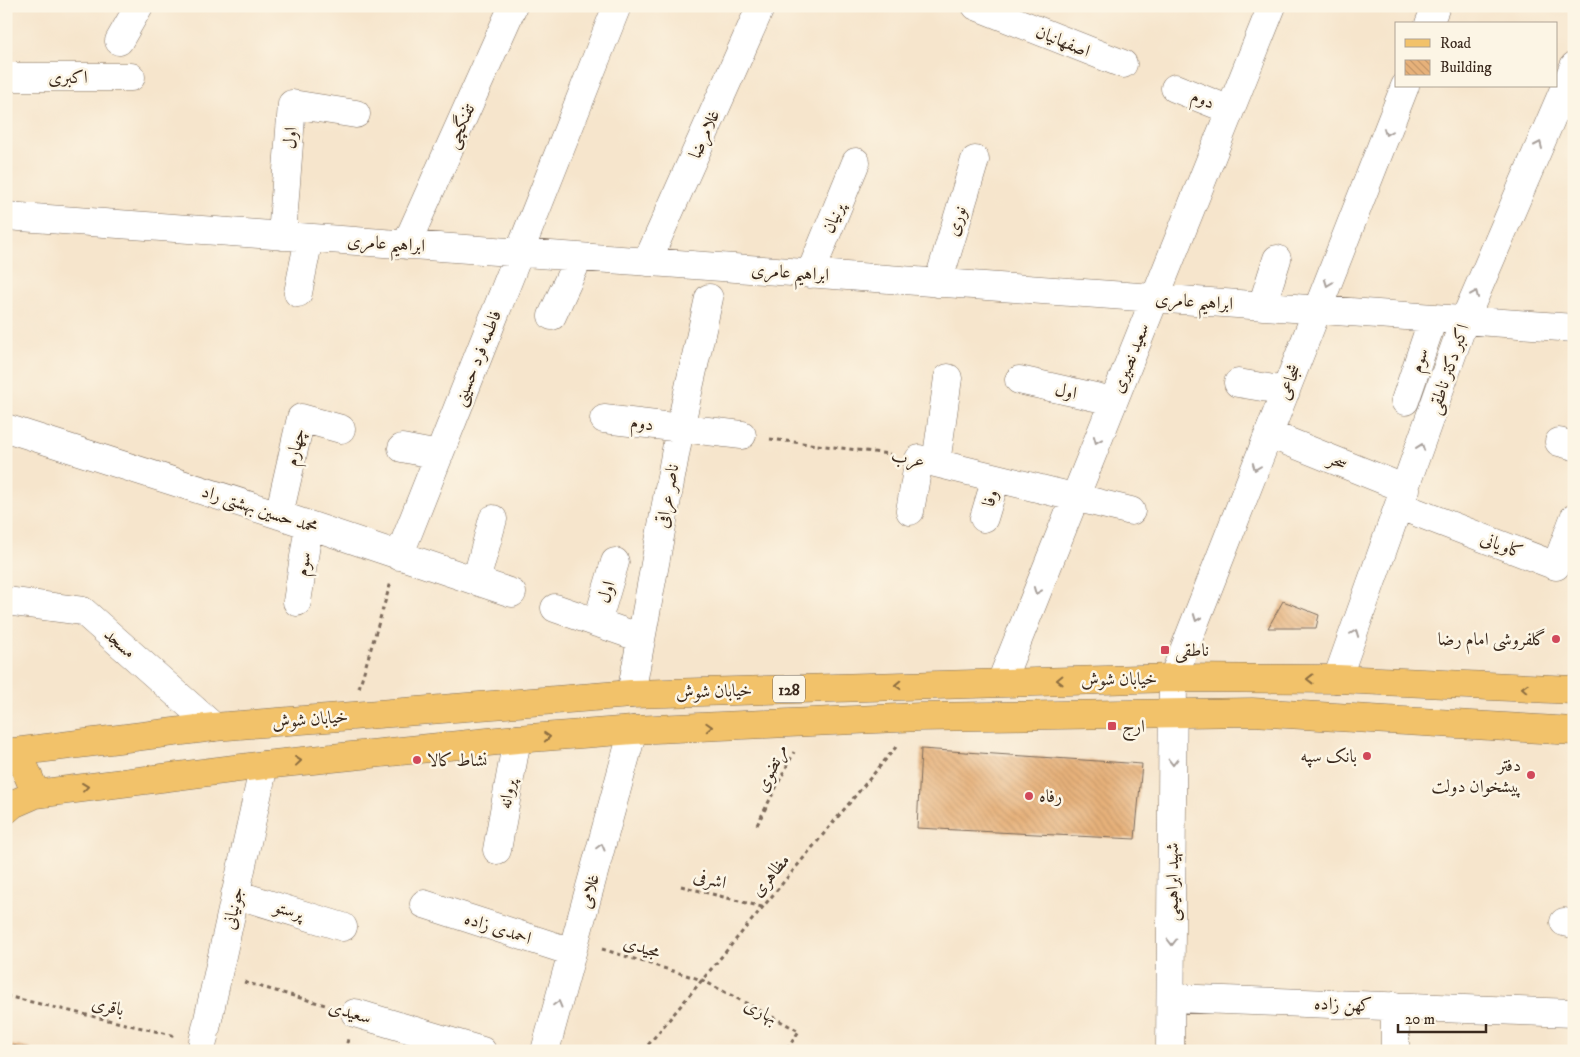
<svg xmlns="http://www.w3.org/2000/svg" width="1580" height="1057" font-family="'IM FELL DW Pica',Amiri,serif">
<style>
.building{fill:url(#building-back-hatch)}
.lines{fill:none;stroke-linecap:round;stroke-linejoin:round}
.minor-casing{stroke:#7c6b5b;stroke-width:29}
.major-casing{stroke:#7c6b5b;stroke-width:29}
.path{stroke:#7c6b5b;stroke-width:3;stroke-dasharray:4 4;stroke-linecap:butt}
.minor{stroke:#fff;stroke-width:28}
.major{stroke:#f2c26a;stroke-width:28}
.oneway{stroke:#a79f9a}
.oneway2{stroke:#8d6e40}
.poi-dot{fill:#d1495b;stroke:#fcf5e5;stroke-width:2}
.labels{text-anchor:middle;stroke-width:5;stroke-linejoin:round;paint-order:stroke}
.shield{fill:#fcf5e5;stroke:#75675a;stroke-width:1}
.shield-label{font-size:16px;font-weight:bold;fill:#3b2a1e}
.street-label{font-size:18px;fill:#3b2a1e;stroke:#fcf5e5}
.poi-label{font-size:18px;fill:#3b2a1e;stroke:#fcf5e5;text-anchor:start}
</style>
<defs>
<pattern id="building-back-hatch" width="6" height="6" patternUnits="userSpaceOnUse" patternTransform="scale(1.25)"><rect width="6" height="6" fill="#e6b17a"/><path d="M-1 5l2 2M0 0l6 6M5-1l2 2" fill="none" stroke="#c69869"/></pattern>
</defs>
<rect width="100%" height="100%" fill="#fcf5e5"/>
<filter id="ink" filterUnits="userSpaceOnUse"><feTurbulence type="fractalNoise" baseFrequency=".02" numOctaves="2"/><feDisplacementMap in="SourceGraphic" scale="10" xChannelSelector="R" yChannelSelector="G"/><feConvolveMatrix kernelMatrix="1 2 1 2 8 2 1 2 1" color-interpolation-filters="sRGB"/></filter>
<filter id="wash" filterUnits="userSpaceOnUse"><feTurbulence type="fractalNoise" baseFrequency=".0096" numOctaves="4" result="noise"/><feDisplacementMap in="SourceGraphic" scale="20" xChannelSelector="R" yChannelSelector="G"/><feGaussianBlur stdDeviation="1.12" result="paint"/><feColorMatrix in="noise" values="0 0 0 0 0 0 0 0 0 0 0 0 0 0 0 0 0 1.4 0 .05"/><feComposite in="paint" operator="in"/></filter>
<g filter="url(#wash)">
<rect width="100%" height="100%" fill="#f6e5cc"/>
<g id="blocks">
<path class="building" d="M1283,601L1319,615L1316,628H1268Z
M921,749L1142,764L1135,839L917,828Z
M6,1044L32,1049V1051H6Z"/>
</g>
</g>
<g filter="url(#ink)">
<use href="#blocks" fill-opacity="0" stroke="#7c6b5b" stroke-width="1"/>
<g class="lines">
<g class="minor-casing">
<path id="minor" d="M976,6L1123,64
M1429,24L1436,6
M119,41L139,6
M6,77H131
M1175,88L1230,110
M6,216L1574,328
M282,236L292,104L356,114
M406,245L513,6
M647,262L761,6
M810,274L856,162
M938,283L975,160
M298,293L309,238
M1262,306L1277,259
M552,316L579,257
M1019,380L1113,401
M1238,383L1286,391
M1405,401L1433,318
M604,419L742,435
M6,428L279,515L512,593
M1269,434L1406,489
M1559,442L1574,446
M402,448L439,455
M936,463L948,378
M1400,506L1556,566L1574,518
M910,511L919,459L1131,511
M279,515L301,418L341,429
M984,518L996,478
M399,556L617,6
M476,581L493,519
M6,601L83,611L214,727
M297,602L309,525
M555,608L641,638
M597,623L615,562
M1337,679L1464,321L1574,66
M1001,682L1272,6
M631,694L680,428L709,298
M497,850L517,739
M235,894L343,927
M424,904L572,952
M1564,922L1574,924
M1172,998L1574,1013
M355,1013L482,1051
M201,1051L264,765
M545,1051L633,730
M1170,1051L1173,678L1405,86
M1395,1051V1006"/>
</g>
<g class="major-casing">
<path id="major" d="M18,752L36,794
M6,753L214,727L631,694L1173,678L1337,679L1574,690
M6,810L13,804L36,794L264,765L517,739L633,730L920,717L1252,712L1574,731"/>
</g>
<path class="path" d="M770,439L890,454
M359,688L391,582
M757,825L794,752
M681,886L762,907
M602,949L702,980L799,1031L786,1051
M244,982L329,1006
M6,996L176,1036
M345,1051L348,1039
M643,1051L896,747"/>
<use href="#minor" class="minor"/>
<use href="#major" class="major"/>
</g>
<defs><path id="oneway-chevron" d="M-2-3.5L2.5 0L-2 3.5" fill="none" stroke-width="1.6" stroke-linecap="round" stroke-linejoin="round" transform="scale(1.25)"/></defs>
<g class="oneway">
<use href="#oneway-chevron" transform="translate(1387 132) rotate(111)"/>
<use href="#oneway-chevron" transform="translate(1539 145) rotate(-66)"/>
<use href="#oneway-chevron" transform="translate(1328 283) rotate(111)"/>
<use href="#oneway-chevron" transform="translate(1475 294) rotate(-67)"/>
<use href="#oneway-chevron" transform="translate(1097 440) rotate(112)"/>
<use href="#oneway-chevron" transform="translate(1421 447) rotate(-71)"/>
<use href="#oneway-chevron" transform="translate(1256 467) rotate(111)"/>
<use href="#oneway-chevron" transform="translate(1037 591) rotate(112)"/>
<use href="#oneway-chevron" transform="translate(1197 618) rotate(111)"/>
<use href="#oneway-chevron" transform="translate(1355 633) rotate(-69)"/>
<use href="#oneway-chevron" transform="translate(1173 762) rotate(90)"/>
<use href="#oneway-chevron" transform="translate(601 847) rotate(-75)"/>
<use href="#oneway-chevron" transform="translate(1172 942) rotate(90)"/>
<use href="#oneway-chevron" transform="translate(558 1004) rotate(-75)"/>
</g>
<g class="oneway2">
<use href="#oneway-chevron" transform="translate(1310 679) rotate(-180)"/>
<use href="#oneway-chevron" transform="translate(1060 680) rotate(179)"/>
<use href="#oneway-chevron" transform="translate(898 685) rotate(178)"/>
<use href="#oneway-chevron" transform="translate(1525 688) rotate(-177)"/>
<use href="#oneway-chevron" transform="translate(709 727) rotate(-3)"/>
<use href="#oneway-chevron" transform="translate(547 737) rotate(-4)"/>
<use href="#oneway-chevron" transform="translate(298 761) rotate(-6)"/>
<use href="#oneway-chevron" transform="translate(85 787) rotate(-7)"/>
</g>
</g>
<g class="poi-dot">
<circle cx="1556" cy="639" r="5"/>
<rect x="1160" y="645" width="10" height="10" rx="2.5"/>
<rect x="1107" y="721" width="10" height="10" rx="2.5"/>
<circle cx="1367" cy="756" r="5"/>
<circle cx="417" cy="760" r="5"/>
<circle cx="1531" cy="775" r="5"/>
<circle cx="1029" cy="796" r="5"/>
</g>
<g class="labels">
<rect class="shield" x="773" y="675.5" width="32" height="27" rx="4"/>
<g class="shield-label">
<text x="789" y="695">128</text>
</g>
<g class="street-label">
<text transform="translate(1063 41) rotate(22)" y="6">اصفهانیان</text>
<text x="68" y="83">اکبری</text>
<text transform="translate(1203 99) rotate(22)" y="6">دوم</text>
<text transform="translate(460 126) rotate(-66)" y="6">تفنگچی</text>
<text transform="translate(704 134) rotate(-66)" y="6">غلامرضا</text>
<text transform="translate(290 138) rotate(-86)" y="6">اول</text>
<text transform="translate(833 218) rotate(-67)" y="6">پرنیان</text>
<text transform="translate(956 221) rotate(-73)" y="6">نوری</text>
<text transform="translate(386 243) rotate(4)" y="6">ابراهیم عامری</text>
<text transform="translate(790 272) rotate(4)" y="6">ابراهیم عامری</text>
<text transform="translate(1194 301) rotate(4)" y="6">ابراهیم عامری</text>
<text transform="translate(477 358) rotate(-68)" y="6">فاطمه فرد حسینی</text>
<text transform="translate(1130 358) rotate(-68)" y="6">سعید نصیری</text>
<text transform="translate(1419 360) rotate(-71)" y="6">سوم</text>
<text transform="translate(1448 369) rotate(-71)" y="6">اکبر دکتر ناطقی</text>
<text transform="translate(1289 382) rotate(-69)" y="6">شجاعی</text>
<text transform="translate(1066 391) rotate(13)" y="6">اول</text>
<text transform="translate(642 423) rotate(7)" y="6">دوم</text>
<text transform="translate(295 447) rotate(-77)" y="6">چهارم</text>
<text transform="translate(908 458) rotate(11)" y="6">عرب</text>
<text transform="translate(1338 461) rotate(22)" y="6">سحر</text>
<text transform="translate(667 496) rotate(-80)" y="6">ناصر عراقی</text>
<text transform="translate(990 498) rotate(-73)" y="6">وفا</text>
<text transform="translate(260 509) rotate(18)" y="6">محمد حسین بهشتی راد</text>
<text transform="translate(1502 545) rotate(21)" y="6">کاویانی</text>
<text transform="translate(303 564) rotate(-81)" y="6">سوم</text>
<text transform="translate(606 592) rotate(-73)" y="6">اول</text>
<text transform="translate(120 643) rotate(42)" y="6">مسجد</text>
<text transform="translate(1119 679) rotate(-1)" y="6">خیابان شوش</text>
<text transform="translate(714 691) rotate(-2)" y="6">خیابان شوش</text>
<text transform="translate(310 719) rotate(-5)" y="6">خیابان شوش</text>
<text transform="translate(771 768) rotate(-64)" y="6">مرتضوی</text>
<text transform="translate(507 794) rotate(-80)" y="6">پروانه</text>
<text transform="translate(770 875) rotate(-50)" y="6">مظاهری</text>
<text transform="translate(710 879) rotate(14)" y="6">اشرفی</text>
<text transform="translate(1172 882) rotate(-90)" y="6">شهید ابراهیمی</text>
<text transform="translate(589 891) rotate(-75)" y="6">غلامی</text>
<text transform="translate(233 908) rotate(-78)" y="6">جونیانی</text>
<text transform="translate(289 910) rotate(17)" y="6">پرستو</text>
<text transform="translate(498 928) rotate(18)" y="6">احمدی زاده</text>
<text transform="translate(642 947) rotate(17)" y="6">مجیدی</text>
<text transform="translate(1343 1004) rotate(2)" y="6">کهن زاده</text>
<text transform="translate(108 1006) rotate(13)" y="6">باقری</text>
<text transform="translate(761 1011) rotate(28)" y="6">بهاری</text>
<text transform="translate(350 1012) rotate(16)" y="6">سعیدی</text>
</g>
<g class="poi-label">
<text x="1546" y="645" text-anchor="end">گلفروشی امام رضا</text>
<text x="1175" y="656">ناطقی</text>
<text x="1122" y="732">ارج</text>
<text x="1357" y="762" text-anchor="end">بانک سپه</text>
<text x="427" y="766">نشاط کالا</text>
<text x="1521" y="771" text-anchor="end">دفتر<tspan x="1521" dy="21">پیشخوان دولت</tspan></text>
<text x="1039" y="802">رفاه</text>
</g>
</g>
<rect width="1580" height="1057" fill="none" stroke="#fcf5e5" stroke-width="25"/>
<rect x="1395" y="22" width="162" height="65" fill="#fcf5e5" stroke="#afa495"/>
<rect x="1405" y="39" width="25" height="8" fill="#f2c26a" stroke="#afa495"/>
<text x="1440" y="48" font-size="15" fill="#3b2a1e">Road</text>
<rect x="1405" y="60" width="25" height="15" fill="url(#building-back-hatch)" stroke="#afa495"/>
<text x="1440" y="72" font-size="15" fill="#3b2a1e">Building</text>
<path d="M1398 1024v8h88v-8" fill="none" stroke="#3b2a1e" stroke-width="2.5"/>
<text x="1405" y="1024" font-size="15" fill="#3b2a1e" stroke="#fcf5e5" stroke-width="4" paint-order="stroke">20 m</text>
</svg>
